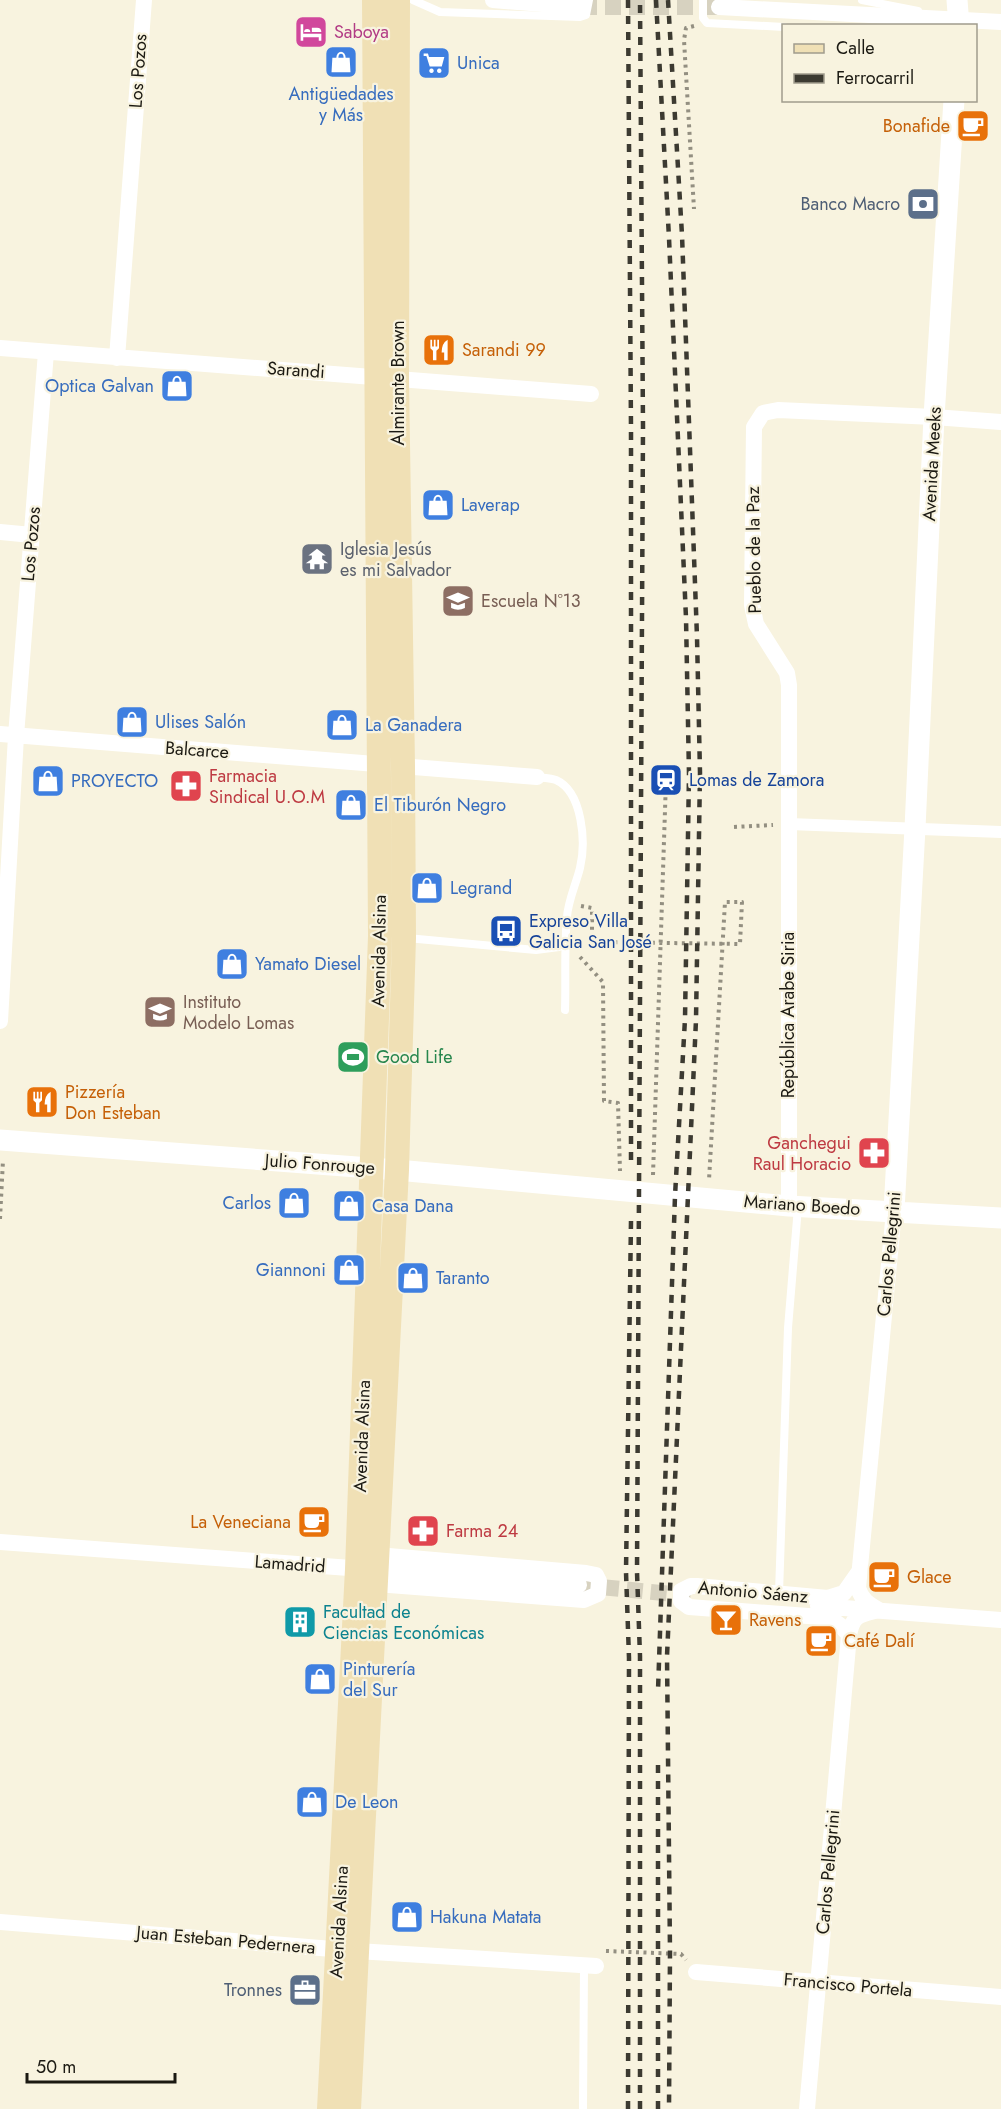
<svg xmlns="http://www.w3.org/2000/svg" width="1001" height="2109" font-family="Jost,sans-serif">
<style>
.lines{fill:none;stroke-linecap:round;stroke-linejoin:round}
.minor-tunnel{stroke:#d7d2c0;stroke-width:16;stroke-dasharray:16 8;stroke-linecap:butt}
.path{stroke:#938f81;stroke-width:4;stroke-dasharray:3 4.5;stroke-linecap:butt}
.service{stroke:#fff;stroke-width:8}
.pedestrian{stroke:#fff;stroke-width:12}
.minor{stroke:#fff;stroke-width:16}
.tertiary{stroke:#fff;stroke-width:21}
.secondary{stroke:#f0e0b5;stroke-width:24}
.rail{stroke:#3c3a31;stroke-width:4.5;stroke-dasharray:8 8;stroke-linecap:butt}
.labels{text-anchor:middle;stroke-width:4.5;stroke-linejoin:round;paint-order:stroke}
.hotel-label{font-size:18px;fill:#b23c85;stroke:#f8f3df;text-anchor:start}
.shop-label{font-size:18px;fill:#366cbe;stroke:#f8f3df;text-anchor:start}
.street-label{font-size:18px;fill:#1b1912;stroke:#f8f3df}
.food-label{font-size:18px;fill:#c56008;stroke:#f8f3df;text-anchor:start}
.service-label{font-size:18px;fill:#4e5e75;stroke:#f8f3df;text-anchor:end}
.worship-label{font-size:18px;fill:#5b616d;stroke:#f8f3df;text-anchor:start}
.education-label{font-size:18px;fill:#785e54;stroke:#f8f3df;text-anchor:start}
.health-label{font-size:18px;fill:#be3a42;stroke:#f8f3df;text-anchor:start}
.transit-label{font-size:18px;fill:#164399;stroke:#f8f3df;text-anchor:start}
.leisure-label{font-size:18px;fill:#27864d;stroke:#f8f3df;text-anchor:start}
.culture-label{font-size:18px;fill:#0d838f;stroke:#f8f3df;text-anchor:start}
</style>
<rect width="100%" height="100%" fill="#f8f3df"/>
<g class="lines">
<path class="minor-tunnel" d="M581,7H719
M579,1585L694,1596"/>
<path class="path" d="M694,26L686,28L684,40L694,209
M734,827L773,825
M581,906L592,908V942L740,944L742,902H725L709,1180
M580,957L603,982L604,1101L618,1103L620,1171
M653,1175L666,780
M0,1219L3,1160
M606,1951L681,1954L686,1960"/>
<path class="service" d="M413,0L440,12L580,17L586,15L589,0
M703,0V18L707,23L784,27
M862,0L918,11
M537,777C543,778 550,778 556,780C583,792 586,843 580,868C576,884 568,901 567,917C564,948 566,979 565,1010
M407,938L536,950L559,947L567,943
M779,1593L788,1328L798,1207
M583,2109L584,1966"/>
<path class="pedestrian" d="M789,824L1001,832"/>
<path class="minor" d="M493,0L581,7
M719,7L1001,22
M0,348L591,394
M117,358L144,0
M0,532L32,535
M0,734L537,777
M0,1021L16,736L46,352
M789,1206V685L787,673L756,624L752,605L754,427L763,413L778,410L934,417L1001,422
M0,1542L579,1585
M376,1584L584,1600L598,1594L599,1581L596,1575L586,1573L377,1555
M818,1606L1001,1620
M879,1610C868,1604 862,1600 858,1588L894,1211
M849,1635C840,1624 835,1620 821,1617L689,1607L681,1601V1591L691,1586H697L828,1598L844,1593L858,1573
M0,1922L357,1951L596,1966
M696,1972L1001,1997
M807,2109L849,1635C853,1614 860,1615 879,1610"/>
<path class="tertiary" d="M957,0L959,26
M0,1140L397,1170L789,1206L1001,1218
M894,1211L915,828L934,417L954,100"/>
<path class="secondary" d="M329,2109L357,1569L380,936L374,0
M349,2109L397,1170L404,938L403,766L397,379L398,0"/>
<path class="rail" d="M628,0L631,429V1167
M656,0L669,238L686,618L689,774L685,1019L675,1196L658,1691
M668,0L682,235L697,637L700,773L696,1020L667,1656L670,1953L669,2109
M628,2109L629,1658L626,1572L631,1221
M640,2109V1656L637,1572L643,427L640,0
M658,2109V1757"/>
</g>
<defs>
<g id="hotel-square" transform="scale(1.725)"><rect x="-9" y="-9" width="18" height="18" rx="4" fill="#d1479c" stroke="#f8f3df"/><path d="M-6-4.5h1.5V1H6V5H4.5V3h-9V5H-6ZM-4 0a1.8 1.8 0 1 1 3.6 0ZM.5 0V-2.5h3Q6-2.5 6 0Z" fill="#fff"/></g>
<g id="shop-square" transform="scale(1.725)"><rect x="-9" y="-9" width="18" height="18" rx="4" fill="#3f7fe0" stroke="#f8f3df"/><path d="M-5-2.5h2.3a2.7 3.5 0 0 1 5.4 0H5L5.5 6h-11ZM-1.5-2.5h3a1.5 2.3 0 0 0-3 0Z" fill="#fff"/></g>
<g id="supermarket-square" transform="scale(1.725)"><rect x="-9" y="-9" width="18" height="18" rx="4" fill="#3f7fe0" stroke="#f8f3df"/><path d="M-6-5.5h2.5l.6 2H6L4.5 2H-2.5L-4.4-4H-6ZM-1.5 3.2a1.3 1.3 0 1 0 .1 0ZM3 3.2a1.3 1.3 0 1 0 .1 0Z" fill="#fff"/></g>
<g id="cafe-square" transform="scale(1.725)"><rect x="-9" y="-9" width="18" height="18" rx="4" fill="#e8710a" stroke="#f8f3df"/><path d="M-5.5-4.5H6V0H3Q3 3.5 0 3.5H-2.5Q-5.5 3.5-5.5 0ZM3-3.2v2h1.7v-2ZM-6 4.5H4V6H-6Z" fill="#fff"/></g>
<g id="bank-square" transform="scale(1.725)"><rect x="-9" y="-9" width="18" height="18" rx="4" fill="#5c6f8a" stroke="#f8f3df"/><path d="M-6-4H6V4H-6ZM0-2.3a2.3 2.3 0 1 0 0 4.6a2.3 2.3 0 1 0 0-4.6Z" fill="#fff"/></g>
<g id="restaurant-square" transform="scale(1.725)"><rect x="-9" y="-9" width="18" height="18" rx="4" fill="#e8710a" stroke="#f8f3df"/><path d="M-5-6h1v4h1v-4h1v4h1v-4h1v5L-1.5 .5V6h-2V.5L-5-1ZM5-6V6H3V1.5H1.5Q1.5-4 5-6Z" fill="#fff"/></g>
<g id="temple-square" transform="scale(1.725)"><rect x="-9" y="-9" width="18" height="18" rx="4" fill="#6b7280" stroke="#f8f3df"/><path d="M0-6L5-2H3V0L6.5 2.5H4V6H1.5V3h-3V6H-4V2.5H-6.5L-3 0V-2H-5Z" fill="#fff"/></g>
<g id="school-square" transform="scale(1.725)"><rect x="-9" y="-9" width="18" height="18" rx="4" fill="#8d6e63" stroke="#f8f3df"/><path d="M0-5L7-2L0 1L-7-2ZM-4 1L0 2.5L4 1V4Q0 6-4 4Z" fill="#fff"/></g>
<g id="station-square" transform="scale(1.725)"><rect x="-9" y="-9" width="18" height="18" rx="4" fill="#1a4fb4" stroke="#f8f3df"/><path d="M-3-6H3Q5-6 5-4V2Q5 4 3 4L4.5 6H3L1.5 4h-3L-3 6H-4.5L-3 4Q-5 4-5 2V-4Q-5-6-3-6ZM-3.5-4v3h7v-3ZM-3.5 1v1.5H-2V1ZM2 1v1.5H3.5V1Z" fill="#fff"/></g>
<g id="pharmacy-square" transform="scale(1.725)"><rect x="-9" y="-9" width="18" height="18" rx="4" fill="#e0444e" stroke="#f8f3df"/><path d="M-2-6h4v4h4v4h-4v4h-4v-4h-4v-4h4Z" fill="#fff"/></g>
<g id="bus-square" transform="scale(1.725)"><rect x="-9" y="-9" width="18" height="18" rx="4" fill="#1a4fb4" stroke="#f8f3df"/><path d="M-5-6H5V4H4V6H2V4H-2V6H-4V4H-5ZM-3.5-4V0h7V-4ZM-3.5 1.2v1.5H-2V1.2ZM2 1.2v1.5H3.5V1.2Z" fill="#fff"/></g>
<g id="stadium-square" transform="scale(1.725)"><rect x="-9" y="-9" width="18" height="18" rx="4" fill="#2e9e5b" stroke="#f8f3df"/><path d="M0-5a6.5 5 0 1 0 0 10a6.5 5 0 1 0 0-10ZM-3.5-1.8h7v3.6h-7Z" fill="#fff"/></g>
<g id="bar-square" transform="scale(1.725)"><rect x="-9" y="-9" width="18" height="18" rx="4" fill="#e8710a" stroke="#f8f3df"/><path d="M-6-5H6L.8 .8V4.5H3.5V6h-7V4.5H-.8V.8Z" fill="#fff"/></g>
<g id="building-square" transform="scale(1.725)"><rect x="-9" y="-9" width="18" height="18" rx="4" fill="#0f9aa8" stroke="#f8f3df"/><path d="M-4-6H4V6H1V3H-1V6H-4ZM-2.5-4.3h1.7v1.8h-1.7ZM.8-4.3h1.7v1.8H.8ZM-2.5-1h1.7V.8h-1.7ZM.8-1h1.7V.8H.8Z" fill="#fff"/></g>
<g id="office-square" transform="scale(1.725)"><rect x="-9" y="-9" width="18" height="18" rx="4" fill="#5c6f8a" stroke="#f8f3df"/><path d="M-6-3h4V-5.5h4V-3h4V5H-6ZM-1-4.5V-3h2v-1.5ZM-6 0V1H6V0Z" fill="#fff"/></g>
</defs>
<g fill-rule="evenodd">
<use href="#hotel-square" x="311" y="32"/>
<use href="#shop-square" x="341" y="62"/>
<use href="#supermarket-square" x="434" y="63"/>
<use href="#cafe-square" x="973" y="126"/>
<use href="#bank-square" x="923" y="204"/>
<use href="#restaurant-square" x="439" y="350"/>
<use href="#shop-square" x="177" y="386"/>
<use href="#shop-square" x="438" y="505"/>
<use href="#temple-square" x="317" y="559"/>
<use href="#school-square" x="458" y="601"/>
<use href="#shop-square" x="132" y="722"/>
<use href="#shop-square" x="342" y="725"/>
<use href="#station-square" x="666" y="780"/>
<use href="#shop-square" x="48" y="781"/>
<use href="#pharmacy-square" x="186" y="786"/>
<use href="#shop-square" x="351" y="805"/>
<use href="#shop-square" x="427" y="888"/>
<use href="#bus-square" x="506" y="931"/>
<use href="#shop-square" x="232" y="964"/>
<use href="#school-square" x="160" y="1012"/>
<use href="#stadium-square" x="353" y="1057"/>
<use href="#restaurant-square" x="42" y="1102"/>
<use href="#pharmacy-square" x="874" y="1153"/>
<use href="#shop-square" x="294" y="1203"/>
<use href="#shop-square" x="349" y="1206"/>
<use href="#shop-square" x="349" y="1270"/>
<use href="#shop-square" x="413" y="1278"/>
<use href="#cafe-square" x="314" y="1522"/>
<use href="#pharmacy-square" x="423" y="1531"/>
<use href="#cafe-square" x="884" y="1577"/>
<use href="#bar-square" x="726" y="1620"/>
<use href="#building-square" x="300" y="1622"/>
<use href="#cafe-square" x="821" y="1641"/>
<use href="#shop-square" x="320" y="1679"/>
<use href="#shop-square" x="312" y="1802"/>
<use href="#shop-square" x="407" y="1917"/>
<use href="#office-square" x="305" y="1990"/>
</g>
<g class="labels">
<g class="hotel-label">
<text x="334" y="38">Saboya</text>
</g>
<g class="shop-label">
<text x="457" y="69">Unica</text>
<text x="341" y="100" text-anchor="middle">Antigüedades<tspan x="341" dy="21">y Más</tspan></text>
<text x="154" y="392" text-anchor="end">Optica Galvan</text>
<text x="461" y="511">Laverap</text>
<text x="155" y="728">Ulises Salón</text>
<text x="365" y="731">La Ganadera</text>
<text x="71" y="787">PROYECTO</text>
<text x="374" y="811">El Tiburón Negro</text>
<text x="450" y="894">Legrand</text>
<text x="255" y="970">Yamato Diesel</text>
<text x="271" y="1209" text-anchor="end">Carlos</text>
<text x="372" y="1212">Casa Dana</text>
<text x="326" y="1276" text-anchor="end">Giannoni</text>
<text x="436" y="1284">Taranto</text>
<text x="343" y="1675">Pinturería<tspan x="343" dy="21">del Sur</tspan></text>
<text x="335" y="1808">De Leon</text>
<text x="430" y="1923">Hakuna Matata</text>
</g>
<g class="street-label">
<text transform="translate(138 71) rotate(-86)" y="6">Los Pozos</text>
<text transform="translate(296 370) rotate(4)" y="6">Sarandi</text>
<text transform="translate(398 383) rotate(-90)" y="6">Almirante Brown</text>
<text transform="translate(932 464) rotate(-87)" y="6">Avenida Meeks</text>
<text transform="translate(31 544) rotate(-85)" y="6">Los Pozos</text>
<text transform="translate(754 550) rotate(-91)" y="6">Pueblo de la Paz</text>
<text transform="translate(197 750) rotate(4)" y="6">Balcarce</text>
<text transform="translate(379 951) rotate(-89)" y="6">Avenida Alsina</text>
<text transform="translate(788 1015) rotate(-90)" y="6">República Arabe Siria</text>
<text transform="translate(320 1164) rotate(4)" y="6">Julio Fonrouge</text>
<text transform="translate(802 1205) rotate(4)" y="6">Mariano Boedo</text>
<text transform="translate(889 1254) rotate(-85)" y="6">Carlos Pellegrini</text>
<text transform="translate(362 1436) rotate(-88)" y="6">Avenida Alsina</text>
<text transform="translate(290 1564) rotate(4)" y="6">Lamadrid</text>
<text transform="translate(753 1592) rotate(5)" y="6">Antonio Sáenz</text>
<text transform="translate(828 1872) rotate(-85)" y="6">Carlos Pellegrini</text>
<text transform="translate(339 1922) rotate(-87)" y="6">Avenida Alsina</text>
<text transform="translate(226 1940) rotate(5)" y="6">Juan Esteban Pedernera</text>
<text transform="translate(848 1985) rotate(5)" y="6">Francisco Portela</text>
</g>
<g class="food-label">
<text x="950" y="132" text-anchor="end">Bonafide</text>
<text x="462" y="356">Sarandi 99</text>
<text x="65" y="1098">Pizzería<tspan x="65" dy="21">Don Esteban</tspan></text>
<text x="291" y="1528" text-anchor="end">La Veneciana</text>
<text x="907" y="1583">Glace</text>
<text x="749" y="1626">Ravens</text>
<text x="844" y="1647">Café Dalí</text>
</g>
<g class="service-label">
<text x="900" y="210">Banco Macro</text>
<text x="282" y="1996">Tronnes</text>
</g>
<g class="worship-label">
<text x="340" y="555">Iglesia Jesús<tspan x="340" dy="21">es mi Salvador</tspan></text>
</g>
<g class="education-label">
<text x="481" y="607">Escuela Nº13</text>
<text x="183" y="1008">Instituto<tspan x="183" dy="21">Modelo Lomas</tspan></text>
</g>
<g class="health-label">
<text x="209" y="782">Farmacia<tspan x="209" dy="21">Sindical U.O.M</tspan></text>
<text x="851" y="1149" text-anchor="end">Ganchegui<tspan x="851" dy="21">Raul Horacio</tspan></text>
<text x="446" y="1537">Farma 24</text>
</g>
<g class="transit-label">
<text x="689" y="786">Lomas de Zamora</text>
<text x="529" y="927">Expreso Villa<tspan x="529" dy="21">Galicia San José</tspan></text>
</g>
<g class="leisure-label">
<text x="376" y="1063">Good Life</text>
</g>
<g class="culture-label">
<text x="323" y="1618">Facultad de<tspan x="323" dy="21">Ciencias Económicas</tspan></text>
</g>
</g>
<rect x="782" y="24" width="195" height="78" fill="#f8f3df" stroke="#a09c8d" stroke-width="1.5"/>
<rect x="794" y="44" width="30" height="9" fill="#f0e0b5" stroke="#a09c8d" stroke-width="1.5"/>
<text x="836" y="54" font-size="18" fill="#1b1912">Calle</text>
<rect x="794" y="74" width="30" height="9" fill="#3c3a31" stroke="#a09c8d" stroke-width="1.5"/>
<text x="836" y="84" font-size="18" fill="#1b1912">Ferrocarril</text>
<path d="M27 2073v9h148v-9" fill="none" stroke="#1b1912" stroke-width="3"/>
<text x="36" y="2073" font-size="18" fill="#1b1912" stroke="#f8f3df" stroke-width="4.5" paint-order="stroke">50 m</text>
</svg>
